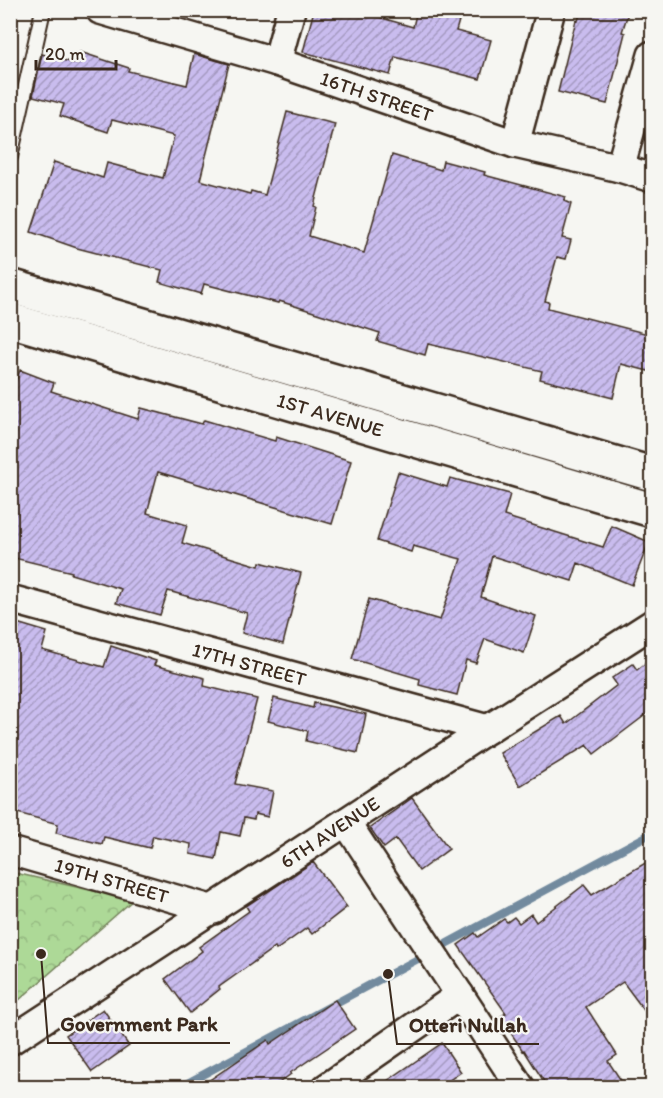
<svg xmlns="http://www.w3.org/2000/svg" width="663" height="1098" font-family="Itim,sans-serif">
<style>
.forest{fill:url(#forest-crowns);stroke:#74825a;stroke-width:1.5}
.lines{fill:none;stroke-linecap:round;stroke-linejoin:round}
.stream{stroke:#728a9e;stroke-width:8}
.building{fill:url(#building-hatch);stroke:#3b2a1e;stroke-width:1.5}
.lane-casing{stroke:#3b2a1e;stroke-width:18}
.street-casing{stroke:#3b2a1e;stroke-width:32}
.secondary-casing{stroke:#3b2a1e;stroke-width:38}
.lane{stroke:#f6f6f2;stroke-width:14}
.street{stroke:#f6f6f2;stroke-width:27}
.secondary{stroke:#f6f6f2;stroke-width:33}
.labels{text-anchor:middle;stroke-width:4.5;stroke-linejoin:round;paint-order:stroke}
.street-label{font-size:20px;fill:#3b2a1e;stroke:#f6f6f2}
.leader{fill:none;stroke:#3b2a1e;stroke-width:2}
.callout-dot{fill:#3b2a1e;stroke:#f6f6f2;stroke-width:2}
.callout-label{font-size:21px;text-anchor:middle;font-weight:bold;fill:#3b2a1e;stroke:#f6f6f2;stroke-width:4.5;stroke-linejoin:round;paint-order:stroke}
</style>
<defs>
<pattern id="forest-crowns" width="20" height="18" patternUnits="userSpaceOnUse" patternTransform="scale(1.5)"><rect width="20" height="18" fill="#add997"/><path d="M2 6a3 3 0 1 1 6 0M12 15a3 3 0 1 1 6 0" fill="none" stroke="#96ba82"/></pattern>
<pattern id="building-hatch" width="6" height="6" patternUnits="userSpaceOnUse" patternTransform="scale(1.5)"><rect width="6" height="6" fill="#c9bcee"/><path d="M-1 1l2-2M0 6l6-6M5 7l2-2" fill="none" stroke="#a499c0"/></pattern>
</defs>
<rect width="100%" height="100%" fill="#f6f6f2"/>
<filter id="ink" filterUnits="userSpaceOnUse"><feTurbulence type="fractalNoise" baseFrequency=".0167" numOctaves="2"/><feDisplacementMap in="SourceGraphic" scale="12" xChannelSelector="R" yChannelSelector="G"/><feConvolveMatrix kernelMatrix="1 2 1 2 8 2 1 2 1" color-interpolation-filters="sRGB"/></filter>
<g filter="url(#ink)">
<path class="forest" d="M11,872L133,900L11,1007Z"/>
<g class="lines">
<path class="stream" d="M178,1088L652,833"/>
</g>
<path class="building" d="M314,10H354L413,27L417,10H462L456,31L491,40L480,79L395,57L390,75L303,52Z
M581,10H629L622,32L625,33L607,104L558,92L576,20L578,21Z
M80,52L129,68L128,71L187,85L194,54L229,64L200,180L250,194L251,191L265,195L287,112L335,124L314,206L316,207L309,236L364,253L392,155L441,170L443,161L485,172L484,175L566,197L564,201L571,204L562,238L571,240L566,259L557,257L545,301L549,302L548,308L652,335V372L621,364L613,398L540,379L542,371L428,344L425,355L377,341L380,333L279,301L278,303L204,284L201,294L159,282L162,270L77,248L31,232L54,162L103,178L107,163L163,178L174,136L112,120L108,132L60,116L64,104L33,96L42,54L77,64Z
M20,370L54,383L51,391L138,419L141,408L202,424L204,420L275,441L276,437L351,461L332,524L158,472L147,513L187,525L182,543L259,566L260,562L301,573L283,644L242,633L247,613L168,591L160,615L116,603L121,589L71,574L72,572L10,557V397Z
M398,472L447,487L450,478L510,494L504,516L603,547L612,526L649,542L632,585L578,563L572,581L492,556L481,597L536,616L524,653L485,639L476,663L466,660L457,695L419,685L420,679L352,659L369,599L440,620L461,559L413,546L411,552L377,541Z
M10,621L47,632L42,650L104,667L111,646L156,661L154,665L205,678L204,686L257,699L235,784L273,791L268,817L255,814L254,820L244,818L240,836L221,832L216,859L190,854L191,844L153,836L150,848L104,837L102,844L56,833L58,824L10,811Z
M652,658V710L594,754L587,745L520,786L500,753L561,716L566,724L617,685L612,678L633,664L637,670Z
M274,698L313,708L314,703L366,714L358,753L306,741L308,731L268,721Z
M412,798L449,849L419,871L396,839L384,848L370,828Z
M652,859V1021L623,982L586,1007L617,1055L608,1061L626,1088H548L524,1050L523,1051L500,1017L506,1013L458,945L475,933L478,937L504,919L507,922L514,917L519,923L531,914L536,922L584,885L592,895Z
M313,862L347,907L312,934L307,928L276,950L275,947L219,987L220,989L190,1013L165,979L202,951L199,947L249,911L246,906Z
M335,1000L355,1029L290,1073L291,1074L272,1088H198L268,1040L270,1044Z
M103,1009L129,1046L92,1072L66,1035Z
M442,1043L461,1072L438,1088H377Z"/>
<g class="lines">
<g class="lane-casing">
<path id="lane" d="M10,157L43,10"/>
</g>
<g class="street-casing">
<g id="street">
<path id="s1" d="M100,10L277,62L515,144L620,168L652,178"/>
<path d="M277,62L291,10"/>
<path d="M515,144L551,10"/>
<path d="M620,168L652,55"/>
<path id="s2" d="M10,599L488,729"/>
<path d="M346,822L521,1088"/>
<path id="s3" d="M10,851L214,910"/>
<path id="s4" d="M10,1041L488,729L652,624"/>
<path d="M326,1088L460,995"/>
</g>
</g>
<g class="secondary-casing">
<g id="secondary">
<path d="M10,286L652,474"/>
<path id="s5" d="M10,320L652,510"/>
</g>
</g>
<use href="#lane" class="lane"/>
<use href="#street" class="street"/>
<use href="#secondary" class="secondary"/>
</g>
</g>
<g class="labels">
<g class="street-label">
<text dy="7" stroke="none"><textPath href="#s1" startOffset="290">16TH STREET</textPath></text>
<text dy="7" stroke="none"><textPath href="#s5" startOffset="334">1ST AVENUE</textPath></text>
<text dy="7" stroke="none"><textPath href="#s2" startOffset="248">17TH STREET</textPath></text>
<text dy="7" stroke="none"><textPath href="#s4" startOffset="382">6TH AVENUE</textPath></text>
<text dy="7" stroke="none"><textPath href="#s3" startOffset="106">19TH STREET</textPath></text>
</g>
</g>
<path class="leader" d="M41 954L48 1043H230M388 974L397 1044H539"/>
<g class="callout-dot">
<circle cx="41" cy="954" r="6"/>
<circle cx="388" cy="974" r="6"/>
</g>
<g class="callout-label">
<text x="139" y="1031">Government Park</text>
<text x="468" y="1032">Otteri Nullah</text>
</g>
<rect width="663" height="1098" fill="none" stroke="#f6f6f2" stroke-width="36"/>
<rect x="18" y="18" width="627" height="1062" fill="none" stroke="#3b2a1e" stroke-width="2" filter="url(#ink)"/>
<path d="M36 60v9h80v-9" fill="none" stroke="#3b2a1e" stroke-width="3"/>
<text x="45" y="60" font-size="18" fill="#3b2a1e" stroke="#f6f6f2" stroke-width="4.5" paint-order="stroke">20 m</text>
</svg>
